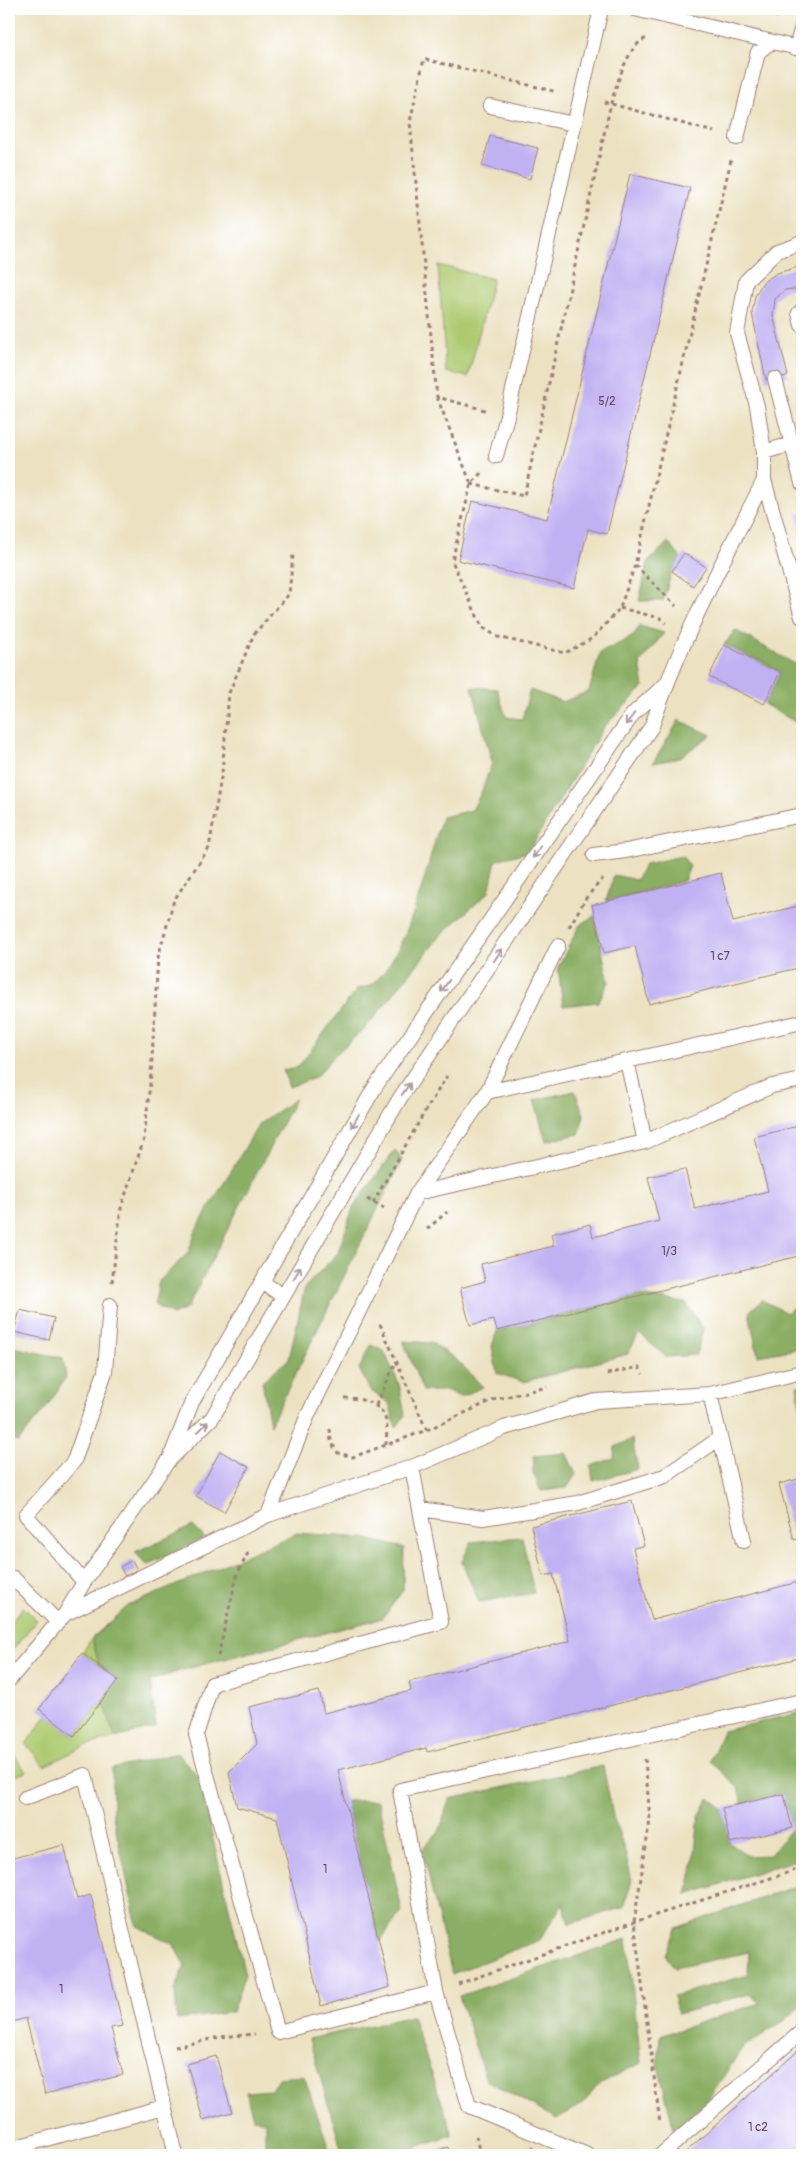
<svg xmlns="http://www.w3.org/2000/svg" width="811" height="2164" font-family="Pangolin,sans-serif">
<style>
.green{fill:#adca71;stroke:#7c744e}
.forest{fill:#8aae63;stroke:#6a6647}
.building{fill:#c0b1f3}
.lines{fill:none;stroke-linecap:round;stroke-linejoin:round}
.lane-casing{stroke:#9b8076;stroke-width:16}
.path{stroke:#9b8076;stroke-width:3;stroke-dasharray:4 4;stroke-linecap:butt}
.lane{stroke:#fff;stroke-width:14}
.oneway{stroke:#ae9aa0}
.labels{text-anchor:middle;stroke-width:4.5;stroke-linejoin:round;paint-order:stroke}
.number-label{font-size:12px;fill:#68445d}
</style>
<rect width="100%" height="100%" fill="#fff"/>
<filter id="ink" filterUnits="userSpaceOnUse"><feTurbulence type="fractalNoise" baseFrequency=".02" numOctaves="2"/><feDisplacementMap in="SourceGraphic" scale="10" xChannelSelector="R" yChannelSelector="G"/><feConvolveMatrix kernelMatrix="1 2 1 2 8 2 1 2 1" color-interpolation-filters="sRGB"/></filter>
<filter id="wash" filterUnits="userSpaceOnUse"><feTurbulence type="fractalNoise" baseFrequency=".0096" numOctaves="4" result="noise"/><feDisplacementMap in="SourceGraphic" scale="20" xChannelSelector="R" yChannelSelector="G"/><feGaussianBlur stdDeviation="1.12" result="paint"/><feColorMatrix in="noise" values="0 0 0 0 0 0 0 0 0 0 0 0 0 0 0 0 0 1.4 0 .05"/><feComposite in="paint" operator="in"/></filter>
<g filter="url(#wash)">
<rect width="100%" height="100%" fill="#ece2c2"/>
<path class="green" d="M438,265L493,279L468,377L446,372Z
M23,1607L37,1620L9,1654V1625Z
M110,1622L136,1732L87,1745L44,1766L26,1744L47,1715L74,1736L118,1680L82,1653L92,1638Z
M9,1747L26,1772L9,1778Z"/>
<path class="forest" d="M668,542L681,558L672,571L663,601H639L648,562Z
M640,626L664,633L640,663L644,687L604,727L528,852L496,860L489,892L441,935L369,1024L335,1055L315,1078L289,1087L283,1070L298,1067L357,989C362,988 368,987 372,985C410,951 427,865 442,817L472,810L481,793L492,763L472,687L497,689L506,717L522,719L530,690L563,702L589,691L600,653L632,637Z
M735,630L802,668V726L764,704L780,672L724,645Z
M679,720L711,735L679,758L653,763Z
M682,856L690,866L684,881L606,901L614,875L636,880L645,864Z
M594,916L609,982L598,1002L563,1006L558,967L579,926Z
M575,1091L584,1115L579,1134L546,1141L534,1100Z
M295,1099L187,1308L173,1315L154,1305L159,1281L188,1253L196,1230L259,1124Z
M395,1150L402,1160L270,1425L262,1381L289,1359L305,1287L338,1253L353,1208Z
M639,1296L686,1303L703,1329L696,1355L666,1357L639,1333L628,1354L523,1382L497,1373L492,1346L497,1331Z
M802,1298V1348L758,1356L749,1312L762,1300L787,1313Z
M403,1341L432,1343L457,1360L483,1387L460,1397L448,1391H423Z
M371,1345L384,1351L399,1384L405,1415L396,1428L389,1403L371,1391L359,1369Z
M9,1346L63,1358L66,1377L46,1408L18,1442L9,1439Z
M802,1385V1421L797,1386Z
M632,1439L638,1469L593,1481L591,1466L614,1458L615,1447Z
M566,1453L576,1474L567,1488L541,1491L533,1473L534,1456Z
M193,1526L205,1538L147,1565L135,1552Z
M297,1533L364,1538L404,1548L403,1590L383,1618L186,1669L150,1681L156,1727L115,1738L103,1699L118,1680L99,1665L92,1639L128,1606Z
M522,1537L534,1593L479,1602L462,1562L471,1542Z
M802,1712V1858L687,1895L694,1861L699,1816L709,1798L722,1808L730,1843L748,1856L770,1855L792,1828L784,1794L742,1803L738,1787L710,1761L723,1731Z
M177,1753L198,1776L245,1975L232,2012L177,2020L175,1990L185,1966L173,1944L137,1926L113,1816L112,1769Z
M603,1766L613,1816L624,1848L632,1880L624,1907L569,1924L563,1903L540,1940L452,1974L422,1849L440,1830L449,1799Z
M346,1801H378L402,1911L379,1943Z
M802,1884V2005L784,2021L743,2047L707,2101L674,2129L658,2066L660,2036L760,2003L749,1994L678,2014L673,1996L748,1975L749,1952L675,1968L666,1956L676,1928Z
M627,1939L641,2063L599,2084L583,2104L556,2119L486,2080L459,1996Z
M412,2016L453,2135L390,2155H343L309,2039Z
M304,2076L331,2155H265V2122L253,2118L246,2092L271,2090L278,2078Z"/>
<g id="blocks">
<path class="building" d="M490,136L538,148L530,179L482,166Z
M630,174L690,188L607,534L588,529L574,588L458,560L472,501L547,519Z
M798,267L802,268V288L785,290L775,299L773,315L788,376L766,380L752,313L755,296L763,282L777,273Z
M802,513V532L797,514Z
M684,553L706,567L693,586L672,571Z
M724,645L780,672L764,704L709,677Z
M721,873L733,922L802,905V967L649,1004L635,946L604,953L592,905Z
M802,1125V1255L497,1331L494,1320L470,1325L460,1288L485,1281L481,1264L554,1246L551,1234L590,1224L593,1237L659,1221L648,1177L685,1169L695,1209L768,1191L754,1137Z
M20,1310L54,1318L49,1340L14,1332Z
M220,1451L249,1467L224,1512L196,1496Z
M802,1478V1538L794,1540L779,1484Z
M632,1501L644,1546L633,1548L652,1620L802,1581V1657L427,1752L426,1748L338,1770L390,1987L321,2006L277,1818L237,1807L229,1772L257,1744L249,1707L319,1691L324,1713L411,1691L409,1682L570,1641L553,1574L543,1576L531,1526Z
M132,1560L137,1570L125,1576L120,1567Z
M82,1653L118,1680L74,1736L39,1709Z
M784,1794L792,1828L730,1843L722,1808Z
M64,1845L77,1899L91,1895L123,2026L111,2028L123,2075L45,2094L26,2018L9,2023V1960H11L9,1952V1859Z
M802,2047V2155H682L745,2099Z
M216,2056L232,2112L203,2120L187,2064Z
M448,2147L450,2155H421Z
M533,2147L535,2155H509L508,2153Z"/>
</g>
</g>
<g filter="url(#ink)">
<use href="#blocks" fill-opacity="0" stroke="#9b8076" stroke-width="1"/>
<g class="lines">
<g class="lane-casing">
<path id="lane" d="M635,9L802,49
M796,48L802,27
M490,106L574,124
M737,138L758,52L771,42
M802,242L777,251L746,281L737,333L757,406L764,452V480L802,617
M799,313L802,325
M775,379L802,483
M764,452L802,441
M496,456L507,416L601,9
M594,855L626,851L802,815
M627,1061L645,1142
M487,1092L558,946
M417,1193L645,1142L772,1086L802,1080
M262,1282L283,1296
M710,1394L744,1541
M171,1456L192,1402L375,1087L633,714L665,685
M412,1467L441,1622L212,1684L196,1735L278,2032L436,1992
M420,1509L483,1518L578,1503L665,1476L720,1438
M268,1515L307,1417L417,1193L487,1092L802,1022
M13,1578L58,1622
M84,1582L26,1515L74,1461L105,1372L110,1305
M65,1614L268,1515L412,1467L504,1428L596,1401L710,1394L802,1372
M9,1680L65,1614L84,1582L168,1461L212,1418L400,1098L652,726C680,640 724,560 764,480
M25,1798L85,1775L176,2155
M9,2149L164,2107
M587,2155L469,2106L436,1992L400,1790L802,1701
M661,2155L802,2031"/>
</g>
<path class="path" d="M776,18L778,9
M604,102L714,132
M437,397L471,484
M485,410L437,397L410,122L424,59L557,92
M481,473L471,484L452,561L482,627L498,637L565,653L593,638L620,608L635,565L731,160
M471,484L524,496L611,103C617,85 627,45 647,38
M635,565L676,606
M620,608L660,618L666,623
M569,927L586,898L603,878
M367,1199L384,1208
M373,1203L424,1113L447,1076
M427,1229L447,1212
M112,1282L121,1208L144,1139L151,1074L158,957L174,900L209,848L222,772L229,693L254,634L289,594L293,555
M380,1324L427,1431
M607,1374L639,1367L643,1374
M344,1398C360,1398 382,1402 386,1421C388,1428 386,1438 386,1445
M376,1405L396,1362
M330,1429L331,1442L338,1453L353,1457L427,1430L493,1400L547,1387
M218,1656L237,1575L248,1553
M645,1759L650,1820L634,1922L660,2123
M458,1984L634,1922L802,1868
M175,2047L220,2037L255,2034
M476,2136L480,2155"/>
<use href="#lane" class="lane"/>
</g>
<defs><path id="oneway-shaft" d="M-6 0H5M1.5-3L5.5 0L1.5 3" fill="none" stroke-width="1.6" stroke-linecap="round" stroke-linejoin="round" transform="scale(1.25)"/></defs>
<g class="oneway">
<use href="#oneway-shaft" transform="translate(630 719) rotate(127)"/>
<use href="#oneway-shaft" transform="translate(537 852) rotate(125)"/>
<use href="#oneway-shaft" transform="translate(498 955) rotate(-56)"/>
<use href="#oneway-shaft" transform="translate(445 986) rotate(125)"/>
<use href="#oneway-shaft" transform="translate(406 1089) rotate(-55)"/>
<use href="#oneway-shaft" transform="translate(355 1121) rotate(120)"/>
<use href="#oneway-shaft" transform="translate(297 1273) rotate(-59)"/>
<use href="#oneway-shaft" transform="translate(203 1427) rotate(-45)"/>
</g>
</g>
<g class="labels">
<g class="number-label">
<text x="607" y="405">5/2</text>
<text x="720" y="960">1 с7</text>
<text x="669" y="1255">1/3</text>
<text x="325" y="1873">1</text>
<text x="61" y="1993">1</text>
<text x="758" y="2131">1 с2</text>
</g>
</g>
<rect width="811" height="2164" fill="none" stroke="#fff" stroke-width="30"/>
</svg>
